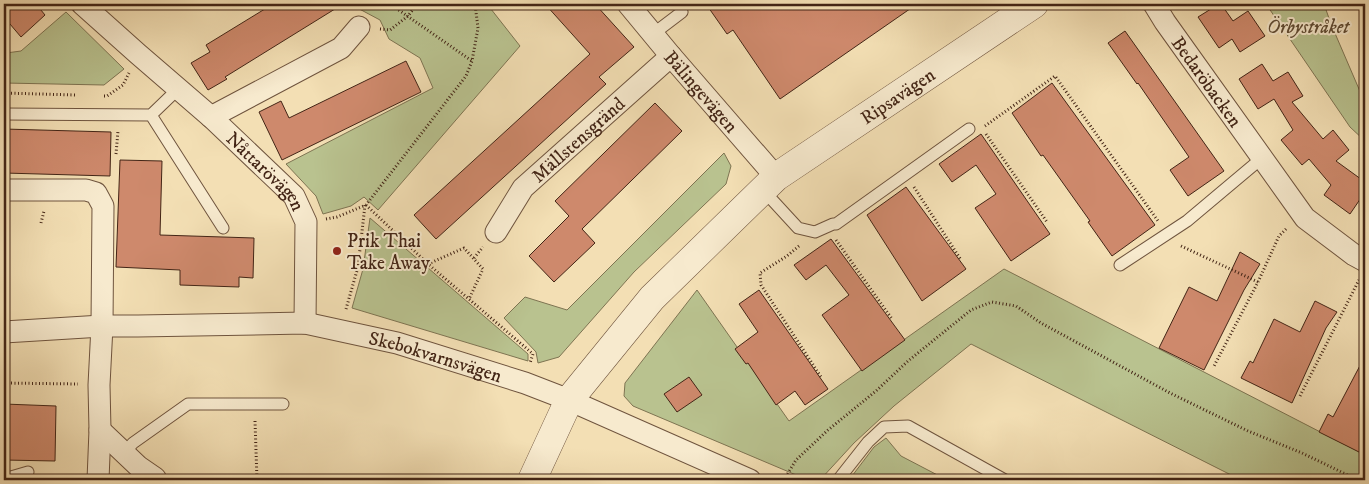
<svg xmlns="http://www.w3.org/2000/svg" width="1369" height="484" font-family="'IM FELL DW Pica',serif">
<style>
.green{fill:#b9c28f;stroke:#7e7452}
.building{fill:#ce896c;stroke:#432516}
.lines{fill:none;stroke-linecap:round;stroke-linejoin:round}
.service-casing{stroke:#6f543e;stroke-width:13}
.minor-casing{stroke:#6f543e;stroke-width:23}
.tertiary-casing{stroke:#6f543e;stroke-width:29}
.path{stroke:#432516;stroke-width:3;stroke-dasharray:1 2.5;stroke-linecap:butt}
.service{stroke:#f7eace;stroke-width:11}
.minor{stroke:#f7eace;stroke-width:21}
.tertiary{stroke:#f7eace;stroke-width:28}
.poi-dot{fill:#8f2418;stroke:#f7eace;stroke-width:2}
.labels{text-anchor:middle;stroke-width:4;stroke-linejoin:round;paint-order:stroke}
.park-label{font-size:19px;font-style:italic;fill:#604c34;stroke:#f7eace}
.street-label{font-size:19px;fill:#432516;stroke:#f7eace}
.poi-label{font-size:19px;fill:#432516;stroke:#f7eace;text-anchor:start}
</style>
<rect width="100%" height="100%" fill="#f3dfb4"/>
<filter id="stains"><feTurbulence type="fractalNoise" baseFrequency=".004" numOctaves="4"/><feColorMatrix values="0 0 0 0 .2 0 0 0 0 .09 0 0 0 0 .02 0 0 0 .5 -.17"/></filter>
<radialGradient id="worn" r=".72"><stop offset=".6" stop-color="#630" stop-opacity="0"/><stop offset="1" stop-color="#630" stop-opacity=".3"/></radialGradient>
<path class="green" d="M350,4H487L520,46L378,210L364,197L351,206L323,214L316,196L286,164L433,88L420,58L389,39L380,20Z
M1266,4H1324L1331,24L1365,103V141L1350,127Z
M66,12L124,69L104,85L4,83V51L6,53L21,51Z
M724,153L731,166L726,184L634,272L559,357L538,363L536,352L504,318L525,297L567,310Z
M370,218L528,354V361L352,308L363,269Z
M1004,269L1365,455V480H1241L971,344L894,406L854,443L820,480H808L633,406L624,396L625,383L697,290L789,421Z
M886,438L901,456L947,480H849L874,447Z"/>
<path class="building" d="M4,4H36L45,15L21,37L4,17Z
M273,4H343L225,77L227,79L208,90L191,63L210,52L206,45Z
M545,4H595L634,47L599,77L606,84L436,239L414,215L590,54Z
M706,4H917L780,99L733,30L727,34Z
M1219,4H1221L1233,21L1248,11L1265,36L1240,52L1232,39L1219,48L1198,17Z
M1125,31L1224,171L1188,196L1170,170L1189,157L1138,83L1137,84L1108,43Z
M406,61L421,92L282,160L259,112L281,101L289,118Z
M1262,64L1273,81L1288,72L1303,96L1292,102L1323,139L1333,130L1349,150L1336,161L1365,182V192L1350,214L1324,195L1331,185L1309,159L1302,165L1281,140L1293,130L1274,99L1258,109L1239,79Z
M1052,83L1155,225L1112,256L1088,222L1090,221L1043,155L1041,156L1012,113Z
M655,103L682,131L582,229L595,243L554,282L529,256L569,216L555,201Z
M4,129L111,132L110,176L4,173Z
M981,134L1050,234L1011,261L975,208L996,194L976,165L952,182L939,164Z
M120,160L162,161L160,235L254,238L253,278L239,277V287L180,285V270L116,267Z
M906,187L966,269L922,301L867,215Z
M831,239L905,340L862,371L822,315L849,295L826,265L806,280L794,265Z
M1240,252L1260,264L1244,290L1204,370L1159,348L1189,287L1217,301Z
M759,290L828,389L805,405L795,391L776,405L748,363L746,364L735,349L758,332L739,304Z
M1315,301L1337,312L1326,328L1292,403L1241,378L1250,361L1253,363L1274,319L1300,332Z
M1365,356V455L1319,432L1328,414L1333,417Z
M689,377L702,395L677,412L664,394Z
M4,404L56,406L55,461L4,460Z"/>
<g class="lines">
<g class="service-casing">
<path id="service" d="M653,34L682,12L679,4
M4,114L151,115L178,89
M151,115L223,228
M763,190L798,228L815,232L833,224H836L969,129
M1120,265L1187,221L1262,158
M124,453L133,443L188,404H283
M4,479L28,472
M838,480L868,442L884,427L908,426L1005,480"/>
</g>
<g class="minor-casing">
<g id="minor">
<path id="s1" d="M82,4L138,54L211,117L294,196L306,222L305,323"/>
<path id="s2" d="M628,4L671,56L776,177"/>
<path id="s3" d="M1154,4L1165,22L1305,218L1354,255L1365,261"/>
<path d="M211,117L341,48L359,27"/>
<path d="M4,190H86L96,193L103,206L102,326L99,385L100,430L98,480"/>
<path id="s4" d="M496,232L523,188L671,56"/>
<path id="s5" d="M4,332L102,326H138L305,323L397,343L525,383L569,400L750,480"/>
<path d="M100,430L139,467L155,478V480"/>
</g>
</g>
<g class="tertiary-casing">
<g id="tertiary">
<path id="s6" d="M532,480L569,400L652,298L776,177L1034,4"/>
</g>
</g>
<path class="path" d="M390,4L472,61
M380,29L390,30L408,16L417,4
M4,93L75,95
M104,96H107L123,85L129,73
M985,126L1055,76L1158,221
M986,134L1047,222
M116,154L118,131
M914,187L961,260
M366,205L428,264L533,354L530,363
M326,219L337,217L366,205L466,76L472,61L478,28L475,4
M41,223L44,211
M836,240L892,319
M799,246L787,256L760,273L761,285L821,377
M1181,246L1258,282L1213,368
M474,258L483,247
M428,264L464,248L483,269L469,299
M1258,282L1279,236L1287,228
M346,309L358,267L365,205
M4,383L78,384
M1300,396L1359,280
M255,421L257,480
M784,480L796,460L828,430L876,391L908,361L971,310L992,302L1016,306L1041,323L1170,393L1248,431L1302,453L1358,480"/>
<use href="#service" class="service"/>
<use href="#minor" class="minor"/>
<use href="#tertiary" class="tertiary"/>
</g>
<circle class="poi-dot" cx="337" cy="251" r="5"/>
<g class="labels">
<g class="park-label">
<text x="1308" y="33">Örbystråket</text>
</g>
<g class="street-label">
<text dy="7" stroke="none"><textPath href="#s3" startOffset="94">Bedaröbacken</textPath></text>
<text dy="7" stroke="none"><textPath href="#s2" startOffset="114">Bälingevägen</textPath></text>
<text dy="7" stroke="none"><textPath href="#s6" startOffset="539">Ripsavägen</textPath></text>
<text dy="7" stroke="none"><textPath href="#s4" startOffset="125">Mällstensgränd</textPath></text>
<text dy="7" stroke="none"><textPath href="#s1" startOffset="249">Nåttarövägen</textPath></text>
<text dy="7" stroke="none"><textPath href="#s5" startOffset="436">Skebokvarnsvägen</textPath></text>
</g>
<g class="poi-label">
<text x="347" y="247">Prik Thai<tspan x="347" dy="22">Take Away</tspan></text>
</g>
</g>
<rect width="1369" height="484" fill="none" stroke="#f3dfb4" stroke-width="20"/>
<rect x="5" y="5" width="1359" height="474" fill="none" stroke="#432516" stroke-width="2.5"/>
<rect x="10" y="10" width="1349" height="464" fill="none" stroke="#432516"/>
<rect width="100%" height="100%" filter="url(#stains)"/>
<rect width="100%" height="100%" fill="url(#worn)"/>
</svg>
